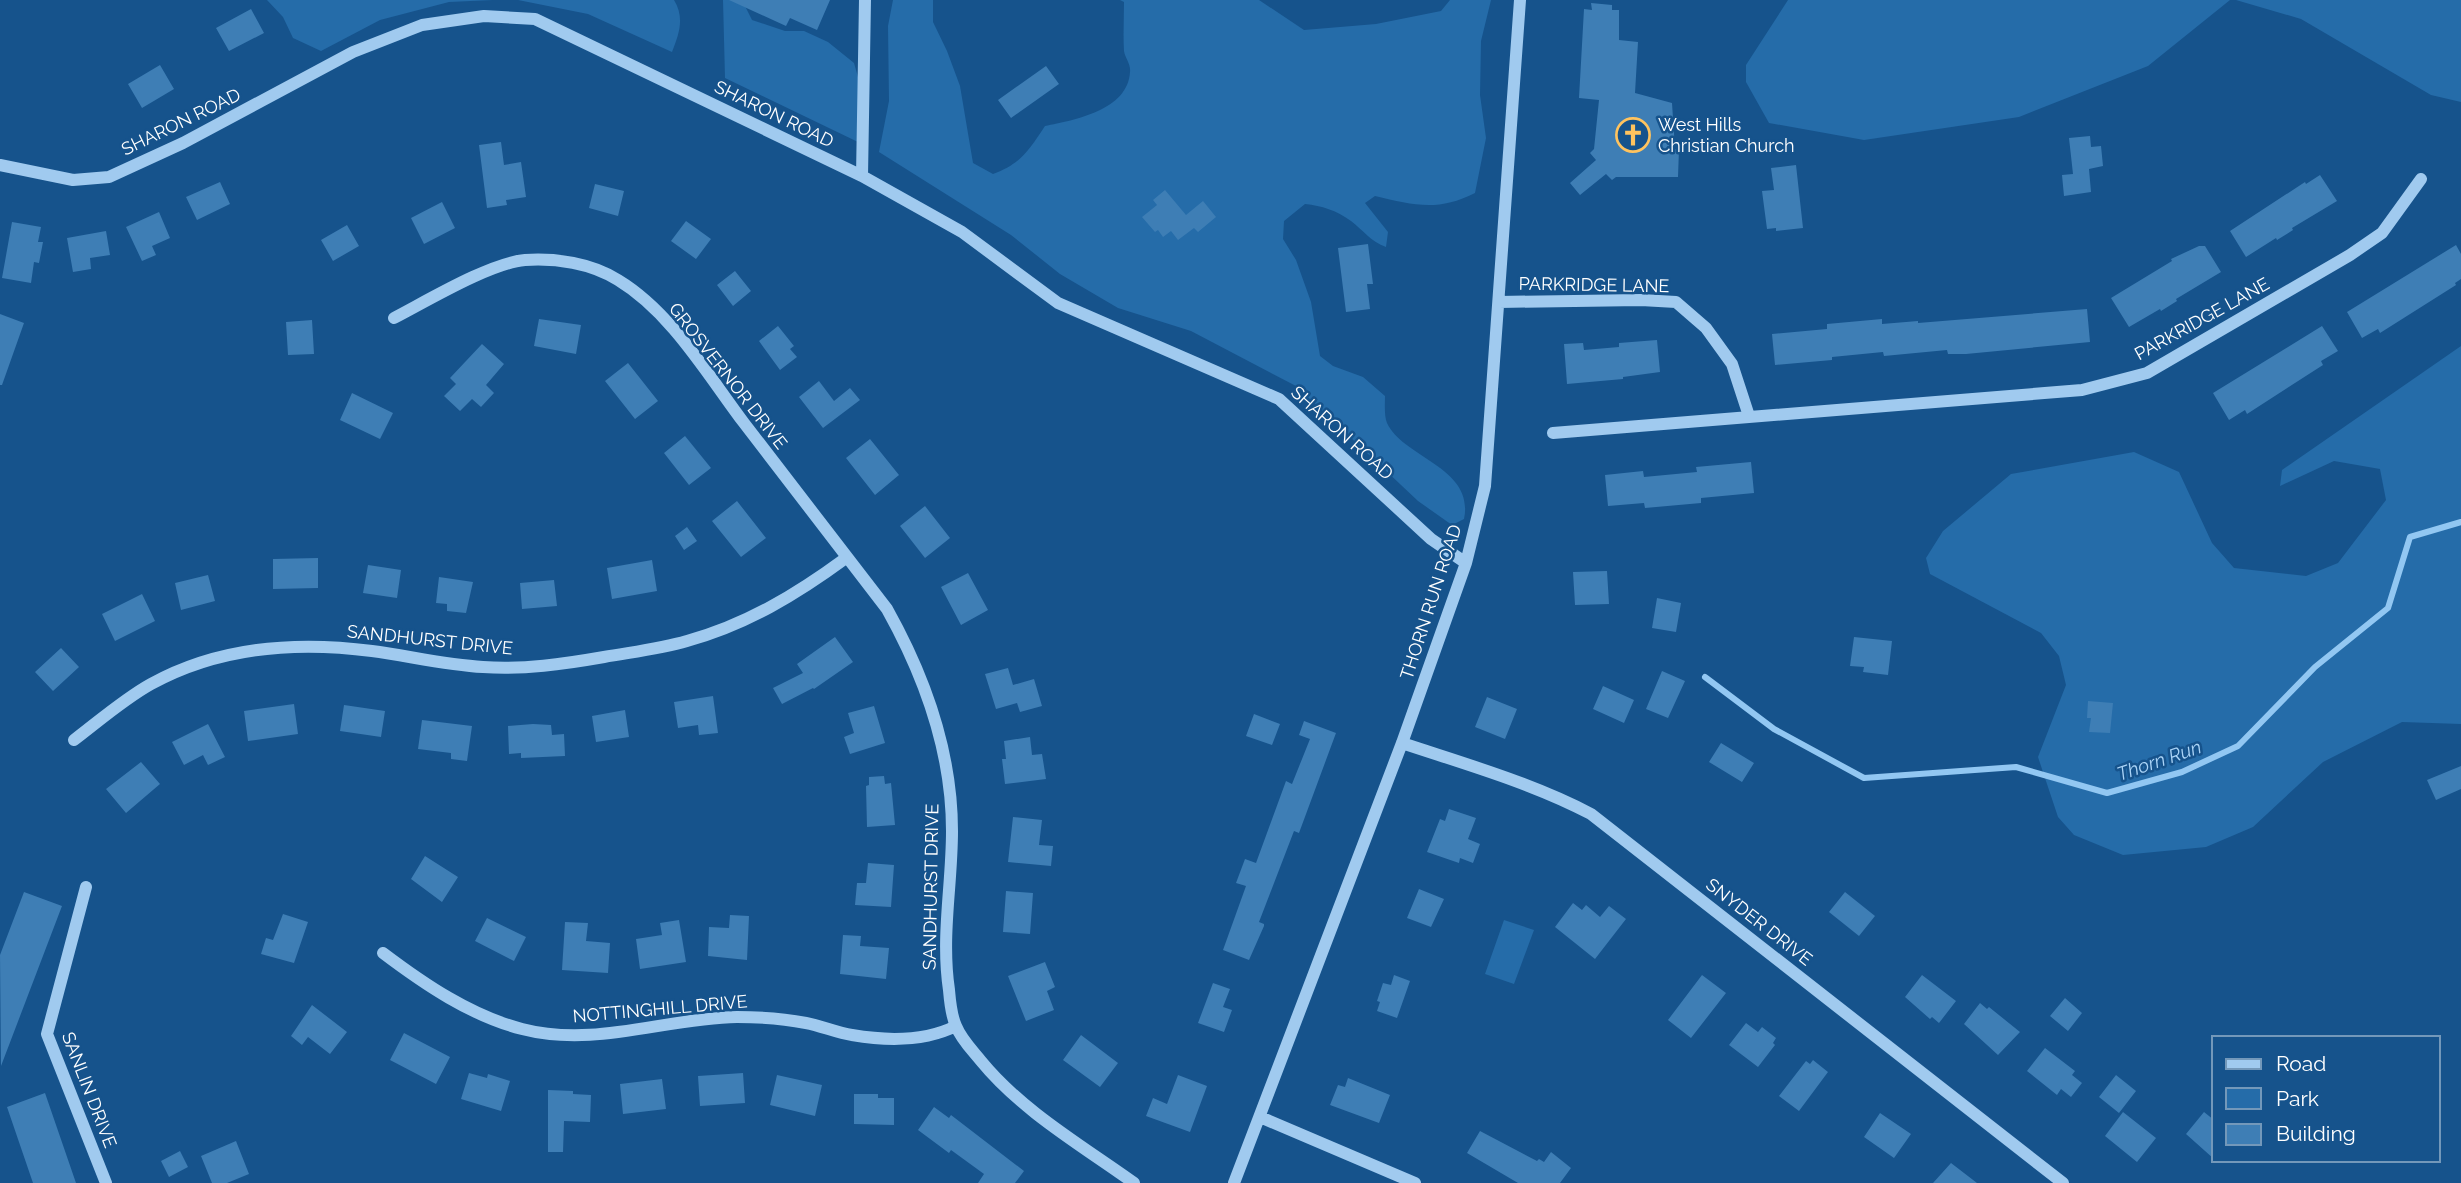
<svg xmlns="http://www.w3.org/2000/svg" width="2461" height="1183" font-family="Raleway,sans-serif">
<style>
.green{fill:#256ca9}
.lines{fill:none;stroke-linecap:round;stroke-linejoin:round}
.stream{stroke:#92c7f2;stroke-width:6}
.building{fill:#3e7eb5}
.minor{stroke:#a0caef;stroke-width:12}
.labels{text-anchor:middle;stroke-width:5;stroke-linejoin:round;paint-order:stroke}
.street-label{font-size:18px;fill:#fff;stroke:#16538c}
.poi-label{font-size:18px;fill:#fff;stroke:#16538c;text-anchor:start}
.water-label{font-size:19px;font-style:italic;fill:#abd4f7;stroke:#16538c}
</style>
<rect width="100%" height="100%" fill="#16538c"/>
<path class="green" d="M267,0H493L449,2L380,20L321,51L293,38L283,17Z
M518,0H674C685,18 679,34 672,52L588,14Z
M723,0H742L752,20L785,31H804L828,42L854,63L858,77V142L725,78Z
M893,0H933V22L947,51L960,86L973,163L993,174C1021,164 1029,150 1045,126C1075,120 1128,110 1130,72C1131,64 1125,58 1124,51C1123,35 1124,18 1124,2L1120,0H1259L1304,30L1376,24L1441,11L1450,0H1491L1481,41L1480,95L1486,138L1475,193C1438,212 1413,205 1375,196L1365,203L1388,232L1386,247C1371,242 1363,230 1351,221C1336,210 1322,206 1305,204L1284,221L1283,239L1296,260L1311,302L1320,356L1333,366L1363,377L1385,396C1385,403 1384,416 1387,423C1403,458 1475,467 1464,519L1452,525L1418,501L1296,386L1191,331L1118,308L1060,274L1011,235L879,152L889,101L888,26Z
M1788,0H2230L2148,66L2019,117L1864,140L1769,123L1746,82V65Z
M2236,0H2461V102L2431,95L2301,19Z
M2461,346V724L2402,722L2323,762L2253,827L2206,847L2123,855L2074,835L2058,817L2038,757L2066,685L2059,656L2041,633L1930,574L1926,558L1943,531L2011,474L2134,452L2179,472L2212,543L2234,568L2306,576L2338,563L2386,500L2380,469L2334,461L2280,486L2282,470Z
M1504,920L1534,930L1514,984L1485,974Z"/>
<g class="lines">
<path class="stream" d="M1705,677L1774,729L1864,778L2016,767L2107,793L2182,772L2238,746L2315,667L2388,608L2410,537L2461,522"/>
</g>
<path class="building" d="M729,0H830L817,30L790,18L786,26Z
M1591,3L1612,5V10H1619V40L1638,42L1635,93L1672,103L1675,149H1679L1678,177H1616L1612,180L1606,174L1580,195L1570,183L1596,160L1590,153L1594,149L1599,100L1579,98L1584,9L1592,10Z
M251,9L264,33L229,51L216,28Z
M160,65L174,89L142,108L128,84Z
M1046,66L1059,84L1011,118L998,100Z
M2090,136L2091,147L2101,146L2103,166L2089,169L2091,192L2064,196L2062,175L2073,174L2069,138Z
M501,142L504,165L521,162L526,197L506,200L507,205L487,208L479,145Z
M1796,165L1803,228L1776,231V228L1767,229L1762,191L1774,190L1771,168Z
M2320,175L2337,201L2292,228L2293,230L2277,240L2276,238L2246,257L2230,231L2305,182L2306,184Z
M220,182L230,204L197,220L186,197Z
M595,184L624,191L618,216L589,208Z
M1165,190L1186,215L1203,201L1216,217L1198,232L1194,228L1178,240L1171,231L1163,237L1158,230L1155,232L1142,217L1157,205L1153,200Z
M442,202L455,228L424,244L411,218Z
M159,212L170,238L152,246L156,255L142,261L126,227Z
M686,221L711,239L696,259L671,241Z
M12,222L41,227L38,242H43L39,263L34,262L31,283L2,278Z
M347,225L359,246L333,261L321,240Z
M106,231L110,255L90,258L91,269L73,272L67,238Z
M1368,244L1373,284H1367L1370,309L1346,312L1338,248Z
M2456,245L2461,254V279L2455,283L2456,285L2380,333L2378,329L2362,338L2347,312Z
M2199,246H2205L2221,272L2176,299L2177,301L2161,311L2160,309L2129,327L2111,298L2172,261L2171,259Z
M735,271L751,291L733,306L717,285Z
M2087,309L2090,342L1966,354H1948L1947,350L1884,356L1883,352L1832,357V360L1775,365L1772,334L1827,329V324L1882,319V324L1918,321V323Z
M0,314L24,323L2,385H0Z
M539,319L581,325L576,354L534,346Z
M312,320L314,354L288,355L286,322Z
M778,326L794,346L790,349L797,357L780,370L759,341Z
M2322,326L2338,351L2321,361L2323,365L2247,414L2245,410L2229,420L2213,393Z
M1657,340L1660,372L1623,377V379L1567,384L1564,344L1583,343L1584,350L1619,347V343Z
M482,344L504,364L486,385L494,393L481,407L472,399L460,411L444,396L456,384L450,378Z
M628,363L658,401L635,419L605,381Z
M819,381L834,401L850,388L860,400L823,428L799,397Z
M352,393L393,413L380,439L340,420Z
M685,436L711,468L689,485L664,453Z
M870,439L899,475L875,495L846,458Z
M1751,462L1754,493L1701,498V503L1645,508L1644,503L1608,506L1605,475L1643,471L1644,477L1697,472L1696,467Z
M737,501L766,538L741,557L712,521Z
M925,506L950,538L925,558L900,526Z
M687,527L697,541L684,550L675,536Z
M318,558V588L273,589V559Z
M652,560L657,591L612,599L607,568Z
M368,565L401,570L397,598L363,593Z
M1607,571L1609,604L1575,605L1573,572Z
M968,573L988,610L961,625L941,587Z
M208,575L215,601L181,610L175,583Z
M439,577L473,582L466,613L447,611V604L436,603Z
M554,580L557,606L522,609L520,583Z
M142,594L155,621L115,641L102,614Z
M1657,598L1681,603L1676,632L1652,628Z
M835,637L853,662L814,689L813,688L782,704L773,688L803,673L797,664Z
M1854,637L1892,641L1888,675L1863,672L1864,667L1850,666Z
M61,648L79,667L53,691L35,672Z
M1008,668L1013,685L1034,679L1042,706L1020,712L1017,703L996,709L985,674Z
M1662,671L1685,681L1668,718L1646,709Z
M1603,686L1634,700L1624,723L1593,709Z
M713,696L718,733L699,735L698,725L678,728L674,702Z
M1487,697L1517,709L1505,739L1475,727Z
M2088,701L2113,703L2110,733L2089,732L2091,718H2087Z
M294,704L298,734L248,741L244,711Z
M344,705L385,711L381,737L340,731Z
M874,706L885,743L850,754L844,737L854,733L848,713Z
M625,710L629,737L596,742L592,716Z
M1254,714L1280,724L1272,745L1246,736Z
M422,720L472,726L467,761L451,759V753L418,749Z
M1304,721L1336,733L1299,833L1294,831L1259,922L1264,924V926L1249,960L1223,950L1246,886L1236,883L1245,859L1256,863L1286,781L1292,784L1310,739L1299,735Z
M208,724L225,757L208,765L203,755L184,765L172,742Z
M533,724L551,725L552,735L564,734L565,756L521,758V753L509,754L508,726Z
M1030,737L1032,755L1042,754L1046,779L1005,784L1002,759H1006L1004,741Z
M1721,743L1754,763L1742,782L1709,762Z
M141,762L160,784L126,813L106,789Z
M2461,766V789L2436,800L2427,780Z
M884,776L885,784L891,783L895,825L867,827L866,786L869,785V777Z
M1449,809L1476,818L1468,839L1480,844L1473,863L1460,858L1459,863L1427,852L1440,819L1445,821Z
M1013,817L1042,820L1039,845L1053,846L1051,866L1008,862Z
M425,856L458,877L442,902L411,879Z
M868,863L894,865L891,907L855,905L857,883H866Z
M1419,889L1444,899L1431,927L1407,918Z
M1006,891L1033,893L1030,934L1003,932Z
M24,892L62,906L1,1066L0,955Z
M1845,892L1875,916L1859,936L1829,912Z
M1573,903L1582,910L1586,905L1600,917L1609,906L1626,919L1595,959L1555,927Z
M283,914L308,922L294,963L261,954L266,938L273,940Z
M730,915L749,916L747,960L708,956L709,927L729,928Z
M487,918L526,937L514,961L475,941Z
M679,920L686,962L640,969L636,939L662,935L660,923Z
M565,922L588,923L586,941L610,943L608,973L562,970Z
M843,935L861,936L860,946L889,948L886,979L840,974Z
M1045,962L1055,987L1047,991L1054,1010L1026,1021L1008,976Z
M1394,975L1410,981L1397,1018L1377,1011L1380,1002L1377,1001L1383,983L1391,985Z
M1702,975L1726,993L1691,1038L1668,1020Z
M1922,975L1956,1001L1939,1023L1932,1017L1930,1019L1905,997Z
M1213,983L1230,989L1223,1007L1232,1010L1224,1032L1198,1023Z
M2065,998L2082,1013L2068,1031L2050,1016Z
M1980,1003L1987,1009L1989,1007L2020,1032L1998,1055L1964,1024Z
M312,1005L347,1032L330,1054L308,1037L302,1045L291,1036Z
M1746,1023L1758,1032L1762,1027L1776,1038L1773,1043L1775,1045L1758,1067L1729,1045Z
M404,1033L450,1057L436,1084L390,1060Z
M1081,1035L1118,1063L1100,1087L1063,1060Z
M2045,1048L2075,1071L2072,1075L2082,1083L2071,1097L2061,1089L2057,1095L2027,1071Z
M1813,1060L1828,1072L1799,1111L1779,1096L1806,1061L1810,1064Z
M469,1073L487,1078L488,1074L510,1081L501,1111L461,1099Z
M743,1073L745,1103L700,1106L698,1076Z
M777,1075L822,1085L815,1116L770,1105Z
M1178,1075L1207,1086L1190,1132L1146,1116L1153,1098L1167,1104Z
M2116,1075L2136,1091L2119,1113L2099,1097Z
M1348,1078L1390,1095L1379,1123L1330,1105L1338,1085L1345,1087Z
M662,1079L666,1109L623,1114L620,1084Z
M548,1090L573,1091V1094L591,1095L590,1122L564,1121L563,1152H548Z
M45,1093L76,1183H33L7,1107Z
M854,1094H878V1098H894V1125L854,1124Z
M934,1107L949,1118L951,1115L1024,1171L1015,1183H978L984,1174L951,1150L949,1153L918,1130Z
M2123,1112L2156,1138L2137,1162L2105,1136Z
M2204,1112L2214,1120V1159L2186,1134Z
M1880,1113L1911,1134L1894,1158L1864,1137Z
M1480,1131L1537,1161L1539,1159L1544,1162L1551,1152L1571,1168L1560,1183H1518L1467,1153Z
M236,1141L249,1174L227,1183H212L201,1156Z
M180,1151L188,1167L169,1177L161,1161Z
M1951,1163L1977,1183H1933Z"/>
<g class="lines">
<path class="minor" d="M0,165L73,180L109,177L183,143L353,52L422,25L484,16L535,19L862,176L962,232L1058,303L1279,399L1431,539L1466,563
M862,176L865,0
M1499,302L1641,300L1676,302L1706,328L1732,364L1749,416
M394,318C427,301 490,263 525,260C556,258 591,263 618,280C671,312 707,374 744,423C791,485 839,547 887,609C925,677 952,752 952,831C952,885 941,936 949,990C950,1002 951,1015 956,1026C961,1039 972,1050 981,1061C1022,1111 1081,1145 1134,1183
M1553,433L2082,390L2147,373L2350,255L2382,233L2421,179
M74,740C99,721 124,699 151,684C220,646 296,641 372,651C409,656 446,665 483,667C523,670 564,664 604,657C632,652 660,649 687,641C746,625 797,594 846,558
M1402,743C1465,764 1532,783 1591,814L2063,1183
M86,887L47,1034L106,1183
M383,953C424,984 471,1016 522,1029C595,1048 665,1018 737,1017C759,1017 785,1019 806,1023C822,1026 837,1033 852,1035C887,1041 924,1042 956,1026
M1260,1117L1415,1183
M1234,1183L1402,743L1466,563L1485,486L1520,0"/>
</g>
<defs>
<g id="church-ring" transform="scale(1.75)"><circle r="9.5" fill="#16538c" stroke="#ffc35e" stroke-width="1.5"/><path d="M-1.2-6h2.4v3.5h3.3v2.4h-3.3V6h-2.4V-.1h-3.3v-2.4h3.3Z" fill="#ffc35e"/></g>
</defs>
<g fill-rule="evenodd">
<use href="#church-ring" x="1633" y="135"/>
</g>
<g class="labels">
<g class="street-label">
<text transform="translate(774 114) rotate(26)" y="6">SHARON ROAD</text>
<text transform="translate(181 122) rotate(-26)" y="6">SHARON ROAD</text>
<text transform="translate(1594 285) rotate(1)" y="6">PARKRIDGE LANE</text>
<text transform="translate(2202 319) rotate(-29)" y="6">PARKRIDGE LANE</text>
<text transform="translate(728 376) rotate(52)" y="6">GROSVERNOR DRIVE</text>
<text transform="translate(1342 433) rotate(42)" y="6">SHARON ROAD</text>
<text transform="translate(1431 602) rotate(-72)" y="6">THORN RUN ROAD</text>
<text transform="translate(430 640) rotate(6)" y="6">SANDHURST DRIVE</text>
<text transform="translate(931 887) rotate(-89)" y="6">SANDHURST DRIVE</text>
<text transform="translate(1759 922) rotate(38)" y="6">SNYDER DRIVE</text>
<text transform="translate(660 1009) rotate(-5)" y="6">NOTTINGHILL DRIVE</text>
<text transform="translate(89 1090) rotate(69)" y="6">SANLIN DRIVE</text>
</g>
<g class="poi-label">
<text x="1658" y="131">West Hills<tspan x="1658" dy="21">Christian Church</tspan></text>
</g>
<g class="water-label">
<text transform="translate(2159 760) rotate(-19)" y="7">Thorn Run</text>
</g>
</g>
<rect x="2212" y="1036" width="228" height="126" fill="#16538c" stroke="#7398ba" stroke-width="2"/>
<rect x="2226" y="1059" width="35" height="10" fill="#a0caef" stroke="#7398ba" stroke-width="2"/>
<text x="2276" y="1071" font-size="21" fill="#ffffff">Road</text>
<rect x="2226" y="1088" width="35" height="21" fill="#256ca9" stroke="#7398ba" stroke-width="2"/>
<text x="2276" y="1106" font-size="21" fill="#ffffff">Park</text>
<rect x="2226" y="1124" width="35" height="21" fill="#3e7eb5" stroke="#7398ba" stroke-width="2"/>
<text x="2276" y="1141" font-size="21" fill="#ffffff">Building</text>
</svg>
